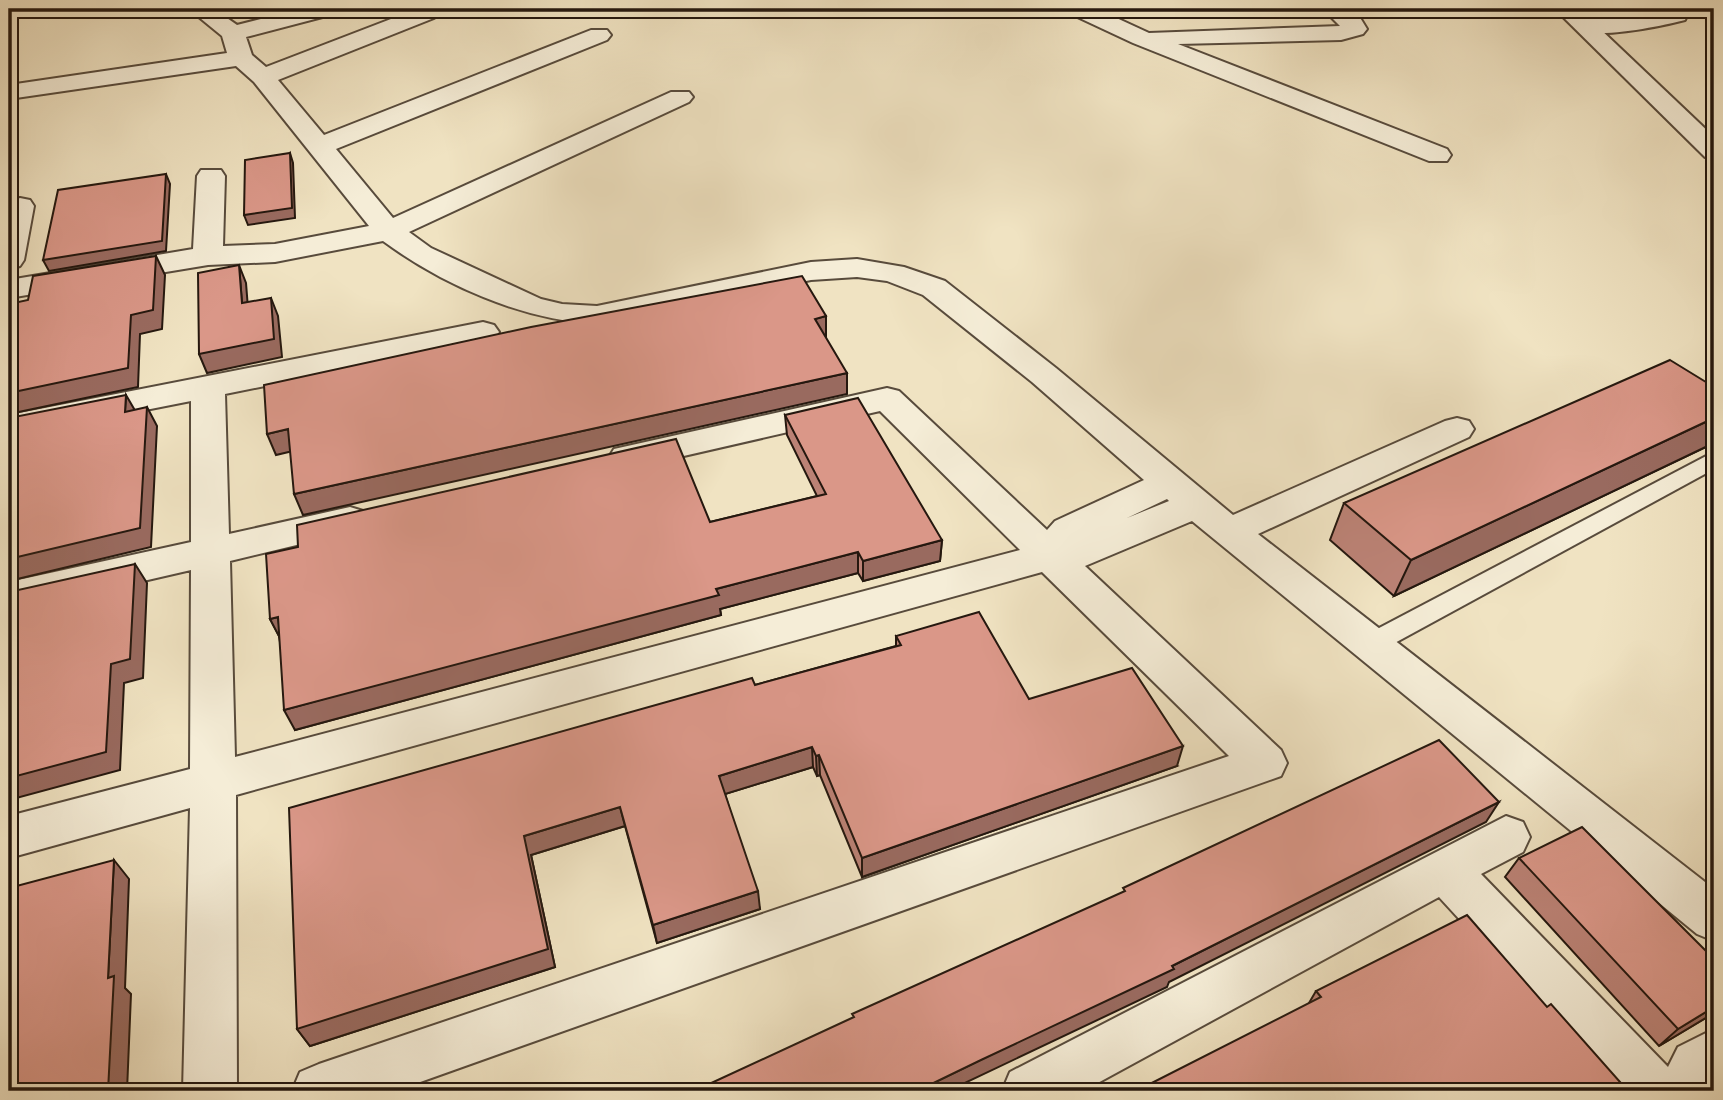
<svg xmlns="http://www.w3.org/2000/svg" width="1723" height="1100" font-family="'Libre Bodoni',serif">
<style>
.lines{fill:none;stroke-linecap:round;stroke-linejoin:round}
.service-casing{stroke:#584b3c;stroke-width:4}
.minor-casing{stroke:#584b3c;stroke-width:4}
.tertiary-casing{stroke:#584b3c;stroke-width:4}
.service{fill:#f5edd7;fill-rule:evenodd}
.minor{fill:#f5edd7;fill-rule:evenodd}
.tertiary{fill:#f5edd7;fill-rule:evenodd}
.wall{fill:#bb8275;stroke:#25180f;stroke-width:2}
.shaded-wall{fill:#996a5f;stroke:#25180f;stroke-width:2}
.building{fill:#da9788;stroke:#25180f;stroke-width:2}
</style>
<rect width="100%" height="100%" fill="#f0e3c2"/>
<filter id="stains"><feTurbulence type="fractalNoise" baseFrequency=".00286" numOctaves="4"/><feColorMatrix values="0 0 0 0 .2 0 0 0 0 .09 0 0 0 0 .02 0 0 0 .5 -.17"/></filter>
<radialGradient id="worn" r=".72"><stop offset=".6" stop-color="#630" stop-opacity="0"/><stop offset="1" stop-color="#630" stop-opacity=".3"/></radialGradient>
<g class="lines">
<g class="service-casing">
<path id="service" d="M1710,454L1714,456V469L1380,651L1371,654L1362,651L1358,644L1362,637Z"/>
</g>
<g class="minor-casing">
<path id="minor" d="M189,9H214L237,25L300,9H337L334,14L246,37L252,55L266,67L417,9H434L437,13L434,18L278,80L324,135L591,30H607L611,35L607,40L336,149L393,218L671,92H689L693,97L689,102L409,232L431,248L541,299L562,304L597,306L811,262L857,259L904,267L945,281L1056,368L1233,515L1445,421L1457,418L1469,421L1474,429L1469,437L1258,534L1714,889V941L1697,934L1192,521L1085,566L1281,750L1287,763L1281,776L395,1091H292L300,1072L319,1064L1229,756L1042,572L236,795L237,1091H183L190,808L9,858V816L190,769L191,570L9,612V582L191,542V401L9,437V415L483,322L494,325L499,332L494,339L483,342L225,394L229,534L350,507L363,511L369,520L363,529L230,561L235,757L1020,550L880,411L627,469L614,465L609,457L614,449L887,388L899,391L1047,530L1055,521L1144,480L1032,382L923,295L887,281L857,277L811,280L597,324C522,320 443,285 383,241L275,262L208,265L9,298V280L193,249L197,176L201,170H221L225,176L223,246L275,244L369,226L254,82L236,66L9,99V85L227,53L222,36ZM1167,499L1169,501L1127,518Z
M1068,9H1097L1149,33L1340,26L1323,9H1348L1359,16L1367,29L1363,34L1341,40L1178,44L1447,149L1451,155L1447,161H1429L1133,43L1071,14Z
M1668,9H1690L1685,20C1666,25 1585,43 1574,26C1584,11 1648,19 1668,9Z
M20,198L30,200L34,206L24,260L20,266L9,269V202Z
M1506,816L1523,822L1530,837L1523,852L1481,874L1668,1067L1678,1047L1714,1029L1713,1091H1617L1439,897L1083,1091H1002L1010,1072Z"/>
</g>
<g class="tertiary-casing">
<path id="tertiary" d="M1555,9H1579L1714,137V159L1705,157Z"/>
</g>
<use href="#service" class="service"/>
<use href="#minor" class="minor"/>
<use href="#tertiary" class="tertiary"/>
</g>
<path class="wall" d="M1714,387V443L1394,596L1330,540L1344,503Z
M785,415L942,540L940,561L863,581L858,573L720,609L721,615L295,730L279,636L270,619L710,522L817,496L787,435Z
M896,636L1029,699L1177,766L862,877L820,775L817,776L813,767L725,794L760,909L657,943L625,826L531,855L555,967L310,1046L297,1029L755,685L896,646Z
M1519,858L1714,959V1013L1659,1046L1505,877Z
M1316,991L1547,1007L1309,1003Z"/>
<path class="shaded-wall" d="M290,153L293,163L295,218L248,225L244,215Z
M166,174L170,184L166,251L49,271L43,260Z
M156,256L165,275L162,329L140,334L138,387L9,414V393L131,315Z
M239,265L246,283L249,321L242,303Z
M271,298L278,316L282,357L207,373L199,354Z
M826,316V337L816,339L815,319Z
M847,373V394L303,515L294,494Z
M126,395L137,414L125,412Z
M147,407L157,426L151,547L9,581V559Z
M1714,418V443L1394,596L1411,560Z
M288,429L297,450L276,455L267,434Z
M942,540L940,561L863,581V561Z
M858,552V573L720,609L721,615L295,730L284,710L716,589Z
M135,564L147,583L143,678L124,683L120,770L9,800V778Z
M278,617L281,640L270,619Z
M1183,746L1177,766L862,877V858Z
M812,747L813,767L722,795L719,776Z
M819,755L820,775L817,776L816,756Z
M1499,802L1486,822L1169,982L1167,987L948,1091H917L1172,966Z
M620,807L625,826L531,855L555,967L310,1046L297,1029L524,836Z
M114,860L129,879L125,988L131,994L127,1091H108V978Z
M758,891L760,909L657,943L653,925Z
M1714,1007V1013L1659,1046L1678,1029Z"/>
<path class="building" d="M290,153L292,208L244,215L245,160Z
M166,174L162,241L43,260L58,190Z
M156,256L153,310L131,315L128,368L9,393V304L28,300L33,276Z
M239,265L242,303L271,298L274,339L199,354L198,273Z
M802,276L826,316L815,319L847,373L294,494L288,429L267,434L264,385L531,327Z
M1670,360L1714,387V418L1411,560L1344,503Z
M126,395L125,412L147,407L140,528L9,559V418Z
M858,398L942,540L863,561L858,552L716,589L719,595L284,710L278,617L270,619L266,554L298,547L297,525L676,439L710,522L826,494L785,415Z
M135,564L130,659L111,664L106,752L9,778V592Z
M979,612L1029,699L1132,668L1183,746L862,858L819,755L816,756L812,747L719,776L758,891L653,925L620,807L524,836L548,949L297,1029L289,808L752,678L755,685L901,645L896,636Z
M1439,740L1499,802L1172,966L1174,969L981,1060L917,1091H694L854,1017L852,1014L1125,891L1123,888Z
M1582,827L1714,959V1007L1678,1029L1519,858Z
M114,860L108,978L114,976L108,1091H9V888Z
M1467,915L1547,1007L1551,1004L1628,1091H1136L1321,997L1316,991Z"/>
<rect width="1723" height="1100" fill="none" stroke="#f0e3c2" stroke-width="35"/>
<rect x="10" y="10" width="1702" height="1079" fill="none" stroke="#25180f" stroke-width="3.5"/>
<rect x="18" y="18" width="1688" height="1065" fill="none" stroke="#25180f" stroke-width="2"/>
<rect width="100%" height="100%" filter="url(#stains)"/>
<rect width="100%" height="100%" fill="url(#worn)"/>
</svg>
